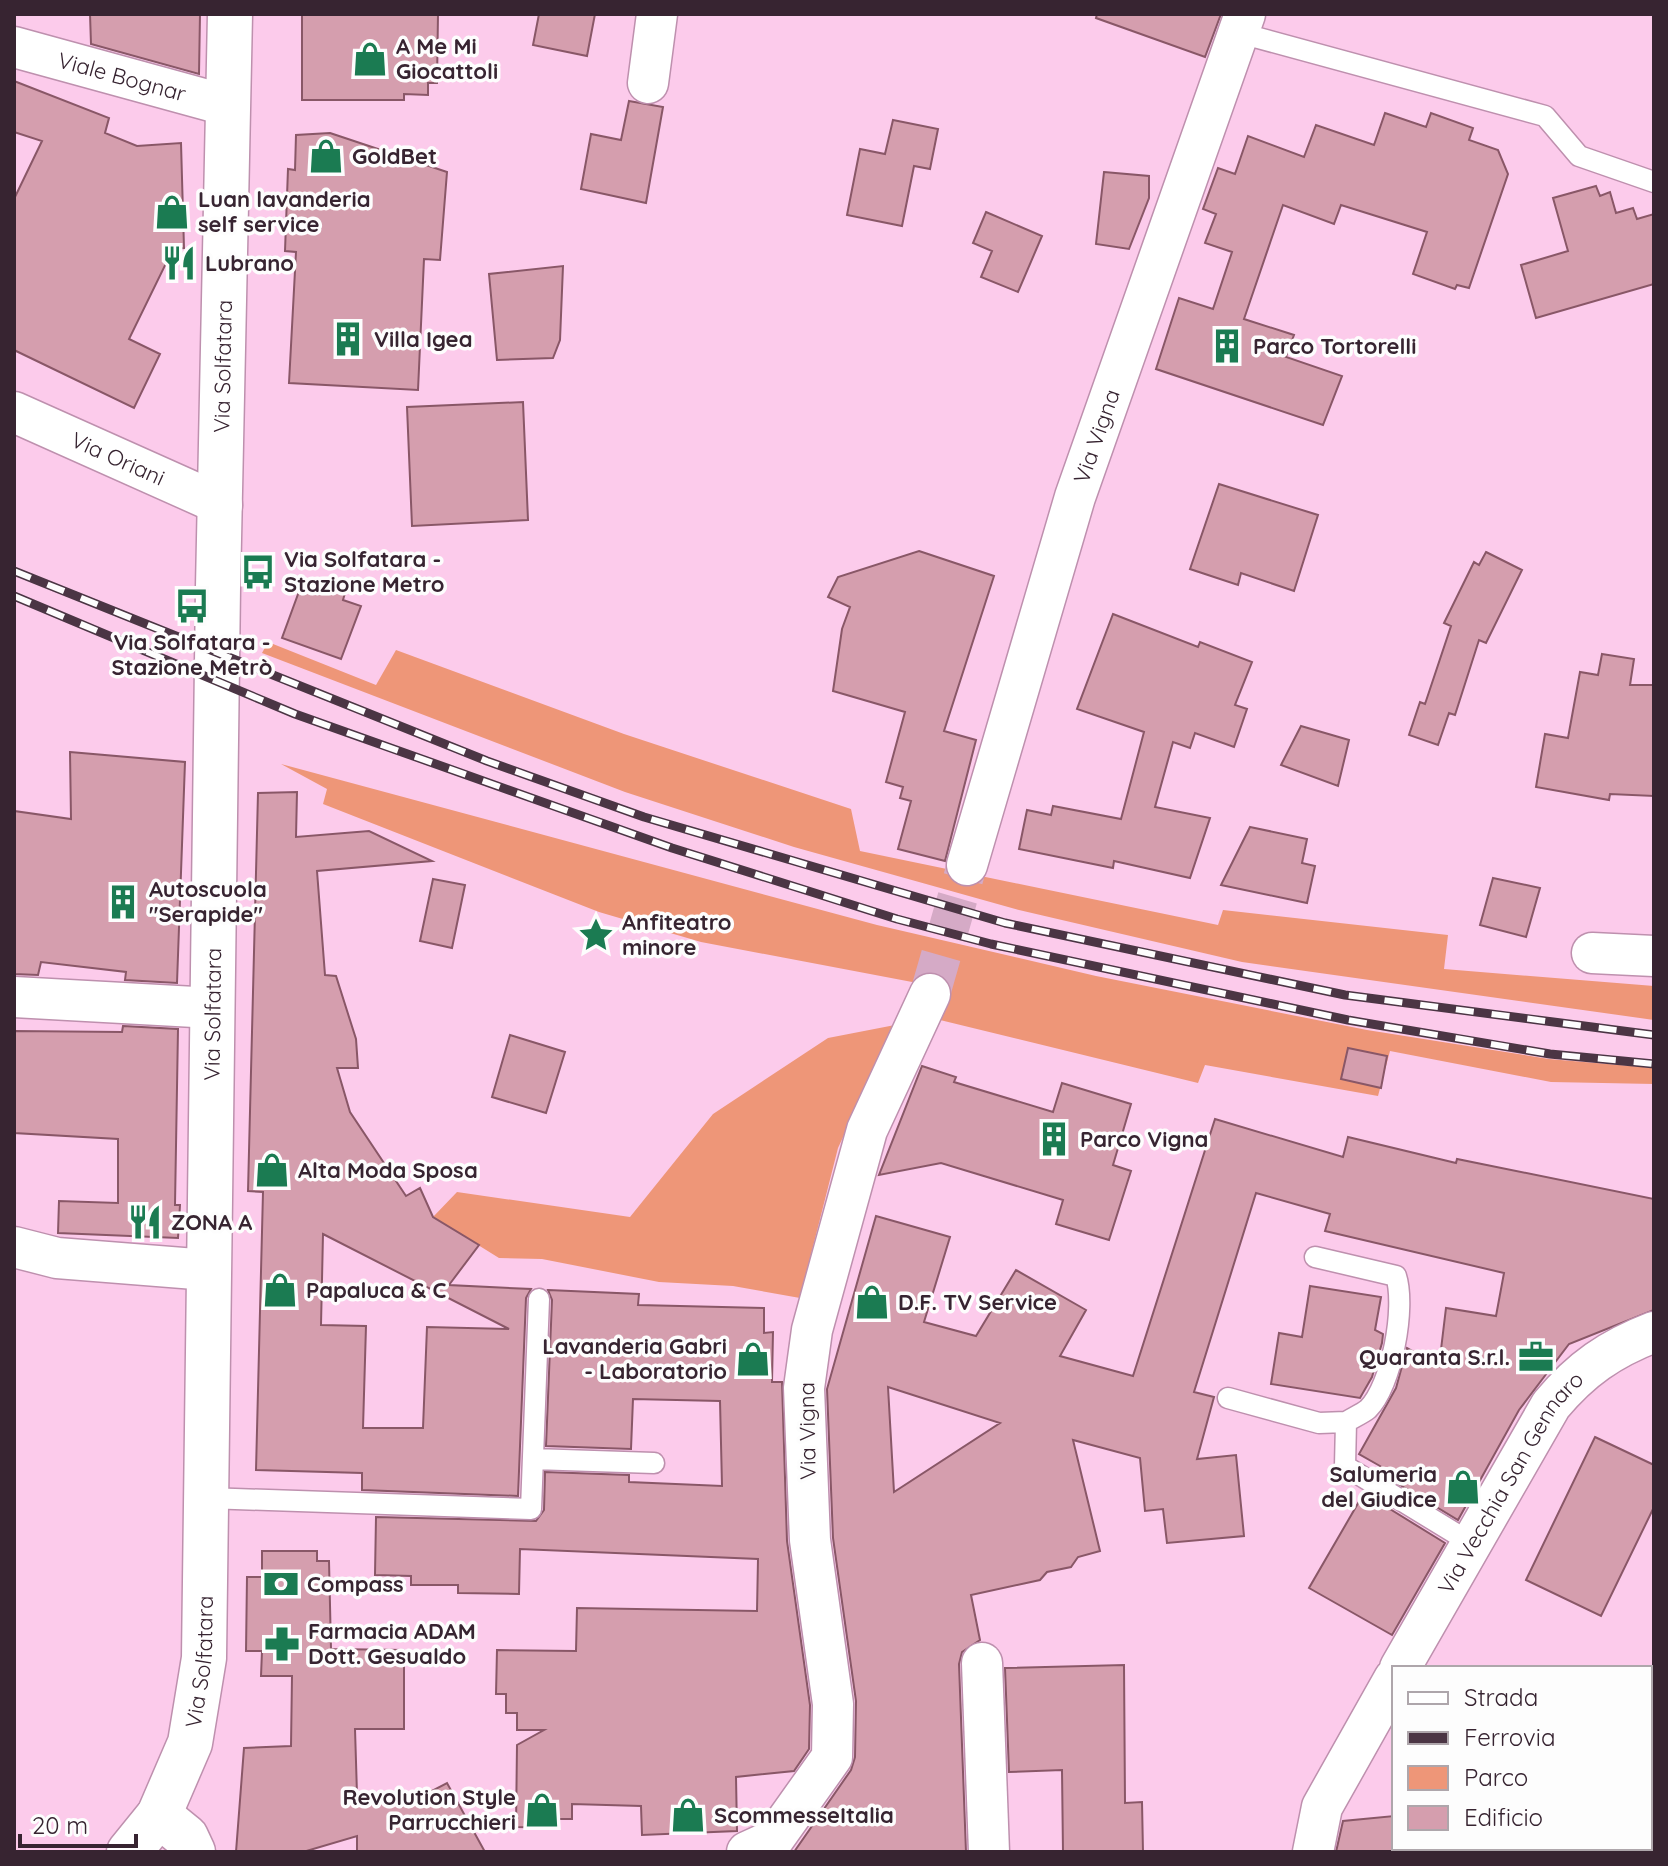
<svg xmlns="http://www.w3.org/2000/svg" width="1668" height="1866" font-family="Quicksand,sans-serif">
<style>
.green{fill:#ee9678}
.building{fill:#d59eae;stroke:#895767;stroke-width:2;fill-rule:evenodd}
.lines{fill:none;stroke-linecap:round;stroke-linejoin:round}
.street-tunnel{stroke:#d5aac6;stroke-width:40;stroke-dasharray:40 20;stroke-linecap:butt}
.lane-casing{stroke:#be90ae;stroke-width:23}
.street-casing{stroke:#be90ae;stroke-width:43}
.secondary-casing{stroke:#be90ae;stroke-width:47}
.lane{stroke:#fff;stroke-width:20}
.street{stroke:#fff;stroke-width:40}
.secondary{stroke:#fff;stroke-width:44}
.rail-casing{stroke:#4b3544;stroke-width:9}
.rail{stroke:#fdfdfd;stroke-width:6;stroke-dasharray:18;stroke-linecap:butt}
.labels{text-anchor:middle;stroke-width:7;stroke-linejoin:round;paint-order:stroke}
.poi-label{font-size:22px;font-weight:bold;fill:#372431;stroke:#fdfdfd;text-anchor:start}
.street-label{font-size:22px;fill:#372431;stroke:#fdfdfd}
</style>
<rect width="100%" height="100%" fill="#fccbeb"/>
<path class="green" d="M268,642L376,685L396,650L624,734L851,809L860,851L1218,925L1223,910L1448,935L1444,969L1654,986V1020L1242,962L1019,910L794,847L625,792L262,653Z
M281,764L877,925L1096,976L1367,1030L1549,1059L1654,1068V1084L1551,1082L1390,1051L1378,1096L1205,1065L1198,1083L940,1020L949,989L701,942L599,912L323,804L327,789Z
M895,1025L838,1148L800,1298L733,1286L659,1282L542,1259L499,1258L433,1217L457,1192L630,1217L713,1114L828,1038Z"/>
<path class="building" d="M90,14H200L199,74L91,44Z
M302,14H438L437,83H428V95L404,94V100H302Z
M539,14H595L587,56L533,45Z
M1097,14H1221L1205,57L1096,18Z
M14,81L109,118L105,133L137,146L181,143L184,248L173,249L129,339L160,354L134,408L14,350V199L42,141L14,132Z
M629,101L663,107L646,203L581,189L591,134L621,140Z
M1385,113L1426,127L1431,113L1473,128L1469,140L1498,150L1508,174L1469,288L1457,285L1455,289L1413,274L1427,232L1341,205L1334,224L1283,205L1244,319L1294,335L1286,357L1342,376L1323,425L1156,369L1179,298L1213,309L1232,252L1205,243L1216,214L1203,209L1218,168L1235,174L1248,136L1304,157L1316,125L1374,145Z
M893,120L938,129L930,169L914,166L902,226L847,215L860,149L885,154Z
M330,133L447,172L440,260L424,259L418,390L289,383L296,252L285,251L288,169L295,170L296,135Z
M1104,172L1149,176V198L1129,249L1096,244Z
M1596,186L1600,196L1610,192L1616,213L1633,208L1637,219L1654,214V284L1536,318L1521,265L1568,251L1553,198Z
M986,212L1042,236L1018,292L981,277L992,251L973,243Z
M563,266L560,340L553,358L497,360L489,274Z
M523,402L528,520L412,526L407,407Z
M1219,484L1318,515L1294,591L1241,573L1238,585L1190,569Z
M919,551L994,576L944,731L976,740L945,861L898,849L911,801L900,798L903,787L886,782L905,712L833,691L842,629L850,607L828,597L838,577Z
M1486,552L1522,570L1486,643L1479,640L1455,715L1449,713L1438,745L1409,735L1420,702L1425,704L1451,626L1444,623L1474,562L1479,565Z
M317,583L345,593L343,600L361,606L341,659L282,638L301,586L315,591Z
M1113,614L1198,647L1200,642L1252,662L1235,705L1247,709L1234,747L1195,733L1190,748L1173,742L1155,807L1210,818L1190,878L1114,861L1113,868L1019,849L1027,810L1051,815L1053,806L1121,819L1144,732L1077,709Z
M1602,654L1634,659L1630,685H1654V796L1610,794L1609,800L1536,787L1545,734L1568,738L1580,672L1598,675Z
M1301,726L1349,740L1338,786L1281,765Z
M70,752L185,762L177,983L125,980L126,972L41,962L38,975L14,974V811L71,819Z
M297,792L296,837L369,831L432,861L317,871L325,975L336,976L356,1039L358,1068H337L350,1112L406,1196L420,1188L433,1217L479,1245L449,1285L531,1289L526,1298L518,1496L362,1490V1473L256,1470L263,1192L248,1191L258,793ZM323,1234L509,1329L427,1327L423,1428H363L366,1326L321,1325Z
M1250,827L1307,839L1302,863L1315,866L1307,903L1221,885Z
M1493,878L1540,888L1526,937L1480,925Z
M433,879L465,885L452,948L420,941Z
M123,1026L178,1029L175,1205H180L178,1238L58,1233L59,1201L118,1203V1139L14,1133V1031L122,1032Z
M510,1035L565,1052L546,1113L492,1097Z
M1348,1048L1387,1056L1381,1088L1341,1079Z
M922,1066L956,1077L954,1082L1053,1112L1062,1083L1131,1104L1113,1165L1131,1171L1109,1240L1056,1224L1063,1200L941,1163L879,1175Z
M1215,1119L1343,1157L1348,1137L1456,1163L1457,1159L1654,1199V1310L1569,1344L1519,1410L1458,1520L1377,1471L1380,1466L1359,1454L1396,1388L1407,1348L1439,1366L1446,1308L1496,1316L1504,1273L1325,1231L1330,1214L1256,1193L1194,1392L1214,1397L1197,1459L1236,1455L1244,1536L1167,1543L1163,1509L1145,1511L1140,1458L1073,1440L1100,1551L1078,1557L1071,1567L1047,1572L1040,1580L971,1595L980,1640L962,1652L959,1664L966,1852H794L851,1770L855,1757L856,1701L833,1538L827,1389L876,1216L950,1237L924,1322L976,1336L1016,1270L1086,1310L1060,1356L1133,1376ZM888,1387L1000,1423L894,1492Z
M1310,1286L1381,1297L1375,1330L1383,1334L1382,1343L1372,1377L1360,1398L1271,1384L1279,1333L1302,1337Z
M548,1290L639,1294L638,1305L764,1308V1333L773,1332L772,1382H782L787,1541L810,1705L809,1749L794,1771L736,1777L737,1831L642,1835L641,1806L572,1804V1819H558V1828L516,1827L517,1745L544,1730H517V1713H506V1694H496L497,1650L576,1651L577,1608L757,1611L758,1559L520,1549L519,1594L458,1593V1585H411V1576L375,1575L376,1517L536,1521L544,1510L545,1472L629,1475V1482L722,1486L720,1401L633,1399L631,1449L546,1446L552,1300Z
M1595,1437L1654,1465V1507L1601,1616L1526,1580Z
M1364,1493L1445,1543L1392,1635L1309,1588Z
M262,1551H317V1561H329L331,1649L404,1650V1729H355L357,1794L403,1795V1806L447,1783L485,1852H357V1836L303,1852H236L244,1748L291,1746L292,1676H261L262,1651H246L247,1577H262Z
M1124,1665L1125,1803L1142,1802L1143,1852H1063L1062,1770L1009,1772L1005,1668Z
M1394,1816V1852H1336L1343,1821Z"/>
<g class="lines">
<path class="street-tunnel" d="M930,994L967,865"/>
<g class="lane-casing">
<path id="lane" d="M1240,33L1545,116L1579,156L1654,182
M1315,1257L1396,1276C1406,1307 1392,1385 1368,1409C1362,1414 1352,1418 1346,1422L1345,1466L1471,1543
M1228,1398L1319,1423L1346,1422
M533,1459L654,1463
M207,1498L531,1509L539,1299"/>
</g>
<g class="street-casing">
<g id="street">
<path id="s1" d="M14,47L229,106"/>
<path d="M648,83L657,14"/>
<path id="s2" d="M14,412L222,505"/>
<path id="s3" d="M967,865L1075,497L1245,14"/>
<path d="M1592,953L1654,956"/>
<path d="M14,997L213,1008"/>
<path d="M14,1247L57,1258L208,1270"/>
<path d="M982,1663L989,1852"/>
<path id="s4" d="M1400,1668L1551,1405C1581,1369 1610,1349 1654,1332"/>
<path d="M747,1852L773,1840L832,1757L833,1704L810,1540L804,1388L812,1330L867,1130L930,994"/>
<path d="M1313,1852L1322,1807L1394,1679"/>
</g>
</g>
<g class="secondary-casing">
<g id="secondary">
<path d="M159,1815L186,1837L193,1852"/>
<path id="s5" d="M129,1852L159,1815L190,1743L204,1658L218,587L230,14"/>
</g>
</g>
<use href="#lane" class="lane"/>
<use href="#street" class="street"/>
<use href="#secondary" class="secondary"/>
<g class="rail-casing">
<path id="rail" d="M14,571L487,761L644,817L1005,923L1345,995L1654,1035
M14,596L295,714L672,848L897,919L991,944L1348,1020L1550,1054L1654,1064"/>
</g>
<use href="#rail" class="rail"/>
</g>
<defs>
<g id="shop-bare" transform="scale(2.76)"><path d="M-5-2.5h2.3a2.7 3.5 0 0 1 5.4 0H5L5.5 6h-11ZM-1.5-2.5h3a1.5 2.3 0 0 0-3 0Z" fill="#1b7b52" stroke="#fdfdfd" stroke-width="2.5" paint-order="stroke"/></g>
<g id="restaurant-bare" transform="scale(2.76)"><path d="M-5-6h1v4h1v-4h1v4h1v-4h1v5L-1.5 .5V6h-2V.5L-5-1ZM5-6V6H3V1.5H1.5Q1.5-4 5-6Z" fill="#1b7b52" stroke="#fdfdfd" stroke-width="2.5" paint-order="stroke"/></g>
<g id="building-bare" transform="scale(2.76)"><path d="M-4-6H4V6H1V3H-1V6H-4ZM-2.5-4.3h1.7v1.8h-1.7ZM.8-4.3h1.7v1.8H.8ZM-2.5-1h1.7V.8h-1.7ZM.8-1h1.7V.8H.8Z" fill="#1b7b52" stroke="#fdfdfd" stroke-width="2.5" paint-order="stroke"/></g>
<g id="bus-bare" transform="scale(2.76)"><path d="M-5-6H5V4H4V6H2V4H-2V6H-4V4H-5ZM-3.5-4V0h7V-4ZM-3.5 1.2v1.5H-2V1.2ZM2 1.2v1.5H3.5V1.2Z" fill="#1b7b52" stroke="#fdfdfd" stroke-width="2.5" paint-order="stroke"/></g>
<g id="sight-bare" transform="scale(2.76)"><path d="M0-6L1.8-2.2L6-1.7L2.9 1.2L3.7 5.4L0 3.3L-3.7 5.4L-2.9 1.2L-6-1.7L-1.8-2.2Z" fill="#1b7b52" stroke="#fdfdfd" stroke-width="2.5" paint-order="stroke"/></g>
<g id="office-bare" transform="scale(2.76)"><path d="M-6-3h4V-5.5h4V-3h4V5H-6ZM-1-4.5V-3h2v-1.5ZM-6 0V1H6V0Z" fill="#1b7b52" stroke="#fdfdfd" stroke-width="2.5" paint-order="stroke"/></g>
<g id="bank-bare" transform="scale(2.76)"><path d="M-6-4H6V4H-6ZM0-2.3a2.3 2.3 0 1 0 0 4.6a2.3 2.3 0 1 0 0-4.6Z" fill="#1b7b52" stroke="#fdfdfd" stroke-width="2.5" paint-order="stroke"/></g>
<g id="pharmacy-bare" transform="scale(2.76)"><path d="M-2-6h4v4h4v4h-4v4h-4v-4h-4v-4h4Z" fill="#1b7b52" stroke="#fdfdfd" stroke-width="2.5" paint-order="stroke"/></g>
</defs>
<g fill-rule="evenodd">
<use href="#shop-bare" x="370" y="59"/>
<use href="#shop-bare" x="326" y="156"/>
<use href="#shop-bare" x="172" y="212"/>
<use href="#restaurant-bare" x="179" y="263"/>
<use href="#building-bare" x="348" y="339"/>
<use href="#building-bare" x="1227" y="346"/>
<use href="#bus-bare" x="258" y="572"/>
<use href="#bus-bare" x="192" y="606"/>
<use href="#building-bare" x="123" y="902"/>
<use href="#sight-bare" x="596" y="935"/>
<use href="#building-bare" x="1054" y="1139"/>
<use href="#shop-bare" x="272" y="1170"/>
<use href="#restaurant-bare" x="145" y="1222"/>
<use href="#shop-bare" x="280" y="1290"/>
<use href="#shop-bare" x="872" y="1302"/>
<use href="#office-bare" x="1536" y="1357"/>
<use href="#shop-bare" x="753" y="1359"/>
<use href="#shop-bare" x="1463" y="1487"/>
<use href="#bank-bare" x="281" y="1584"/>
<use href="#pharmacy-bare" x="282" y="1644"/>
<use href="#shop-bare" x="542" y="1810"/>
<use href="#shop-bare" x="688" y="1815"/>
</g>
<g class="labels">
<g class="poi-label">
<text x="396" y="54">A Me Mi<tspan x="396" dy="25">Giocattoli</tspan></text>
<text x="352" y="164">GoldBet</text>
<text x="198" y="207">Luan lavanderia<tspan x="198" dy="25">self service</tspan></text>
<text x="205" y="271">Lubrano</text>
<text x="374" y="347">Villa Igea</text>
<text x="1253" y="354">Parco Tortorelli</text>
<text x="284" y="567">Via Solfatara -<tspan x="284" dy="25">Stazione Metro</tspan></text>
<text x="192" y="650" text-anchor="middle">Via Solfatara -<tspan x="192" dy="25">Stazione Metrò</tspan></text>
<text x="149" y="897">Autoscuola<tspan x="149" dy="25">"Serapide"</tspan></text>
<text x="622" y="930">Anfiteatro<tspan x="622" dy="25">minore</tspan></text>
<text x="1080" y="1147">Parco Vigna</text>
<text x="298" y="1178">Alta Moda Sposa</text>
<text x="171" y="1230">ZONA A</text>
<text x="306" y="1298">Papaluca &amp; C</text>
<text x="898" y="1310">D.F. TV Service</text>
<text x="727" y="1354" text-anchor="end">Lavanderia Gabri<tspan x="727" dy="25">- Laboratorio</tspan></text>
<text x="1510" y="1365" text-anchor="end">Quaranta S.r.l.</text>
<text x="1437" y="1482" text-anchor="end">Salumeria<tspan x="1437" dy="25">del Giudice</tspan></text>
<text x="307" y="1592">Compass</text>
<text x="308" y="1639">Farmacia ADAM<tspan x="308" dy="25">Dott. Gesualdo</tspan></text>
<text x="516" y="1805" text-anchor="end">Revolution Style<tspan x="516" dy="25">Parrucchieri</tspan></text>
<text x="714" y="1823">ScommesseItalia</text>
</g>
<g class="street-label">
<text dy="8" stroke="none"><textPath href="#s1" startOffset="112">Viale Bognar</textPath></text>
<text dy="8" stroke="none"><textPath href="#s5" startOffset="1504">Via Solfatara</textPath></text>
<text dy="8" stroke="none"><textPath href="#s3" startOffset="448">Via Vigna</textPath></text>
<text dy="8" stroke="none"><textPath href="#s2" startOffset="114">Via Oriani</textPath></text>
<text dy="8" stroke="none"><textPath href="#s5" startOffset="856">Via Solfatara</textPath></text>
<text transform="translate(807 1431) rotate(-91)" y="8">Via Vigna</text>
<text dy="8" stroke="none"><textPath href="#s4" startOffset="216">Via Vecchia San Gennaro</textPath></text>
<text dy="8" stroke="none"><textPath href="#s5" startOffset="208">Via Solfatara</textPath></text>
</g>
</g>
<rect width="1668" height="1866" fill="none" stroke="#372431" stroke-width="32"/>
<rect x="1392" y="1666" width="260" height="184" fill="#fdfdfd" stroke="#aea6ab" stroke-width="2"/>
<rect x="1408" y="1692" width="40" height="12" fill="#ffffff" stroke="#aea6ab" stroke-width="2"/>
<text x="1464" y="1706" font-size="24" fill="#372431">Strada</text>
<rect x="1408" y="1732" width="40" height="12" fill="#4b3544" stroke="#aea6ab" stroke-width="2"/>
<text x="1464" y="1746" font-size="24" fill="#372431">Ferrovia</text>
<rect x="1408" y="1766" width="40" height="24" fill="#ee9678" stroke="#aea6ab" stroke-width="2"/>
<text x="1464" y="1786" font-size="24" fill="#372431">Parco</text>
<rect x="1408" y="1806" width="40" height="24" fill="#d59eae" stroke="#aea6ab" stroke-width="2"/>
<text x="1464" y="1826" font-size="24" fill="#372431">Edificio</text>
<path d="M20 1834v12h116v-12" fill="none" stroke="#372431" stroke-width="4"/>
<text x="32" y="1834" font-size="24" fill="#372431" stroke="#fdfdfd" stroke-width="6" paint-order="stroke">20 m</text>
</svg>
